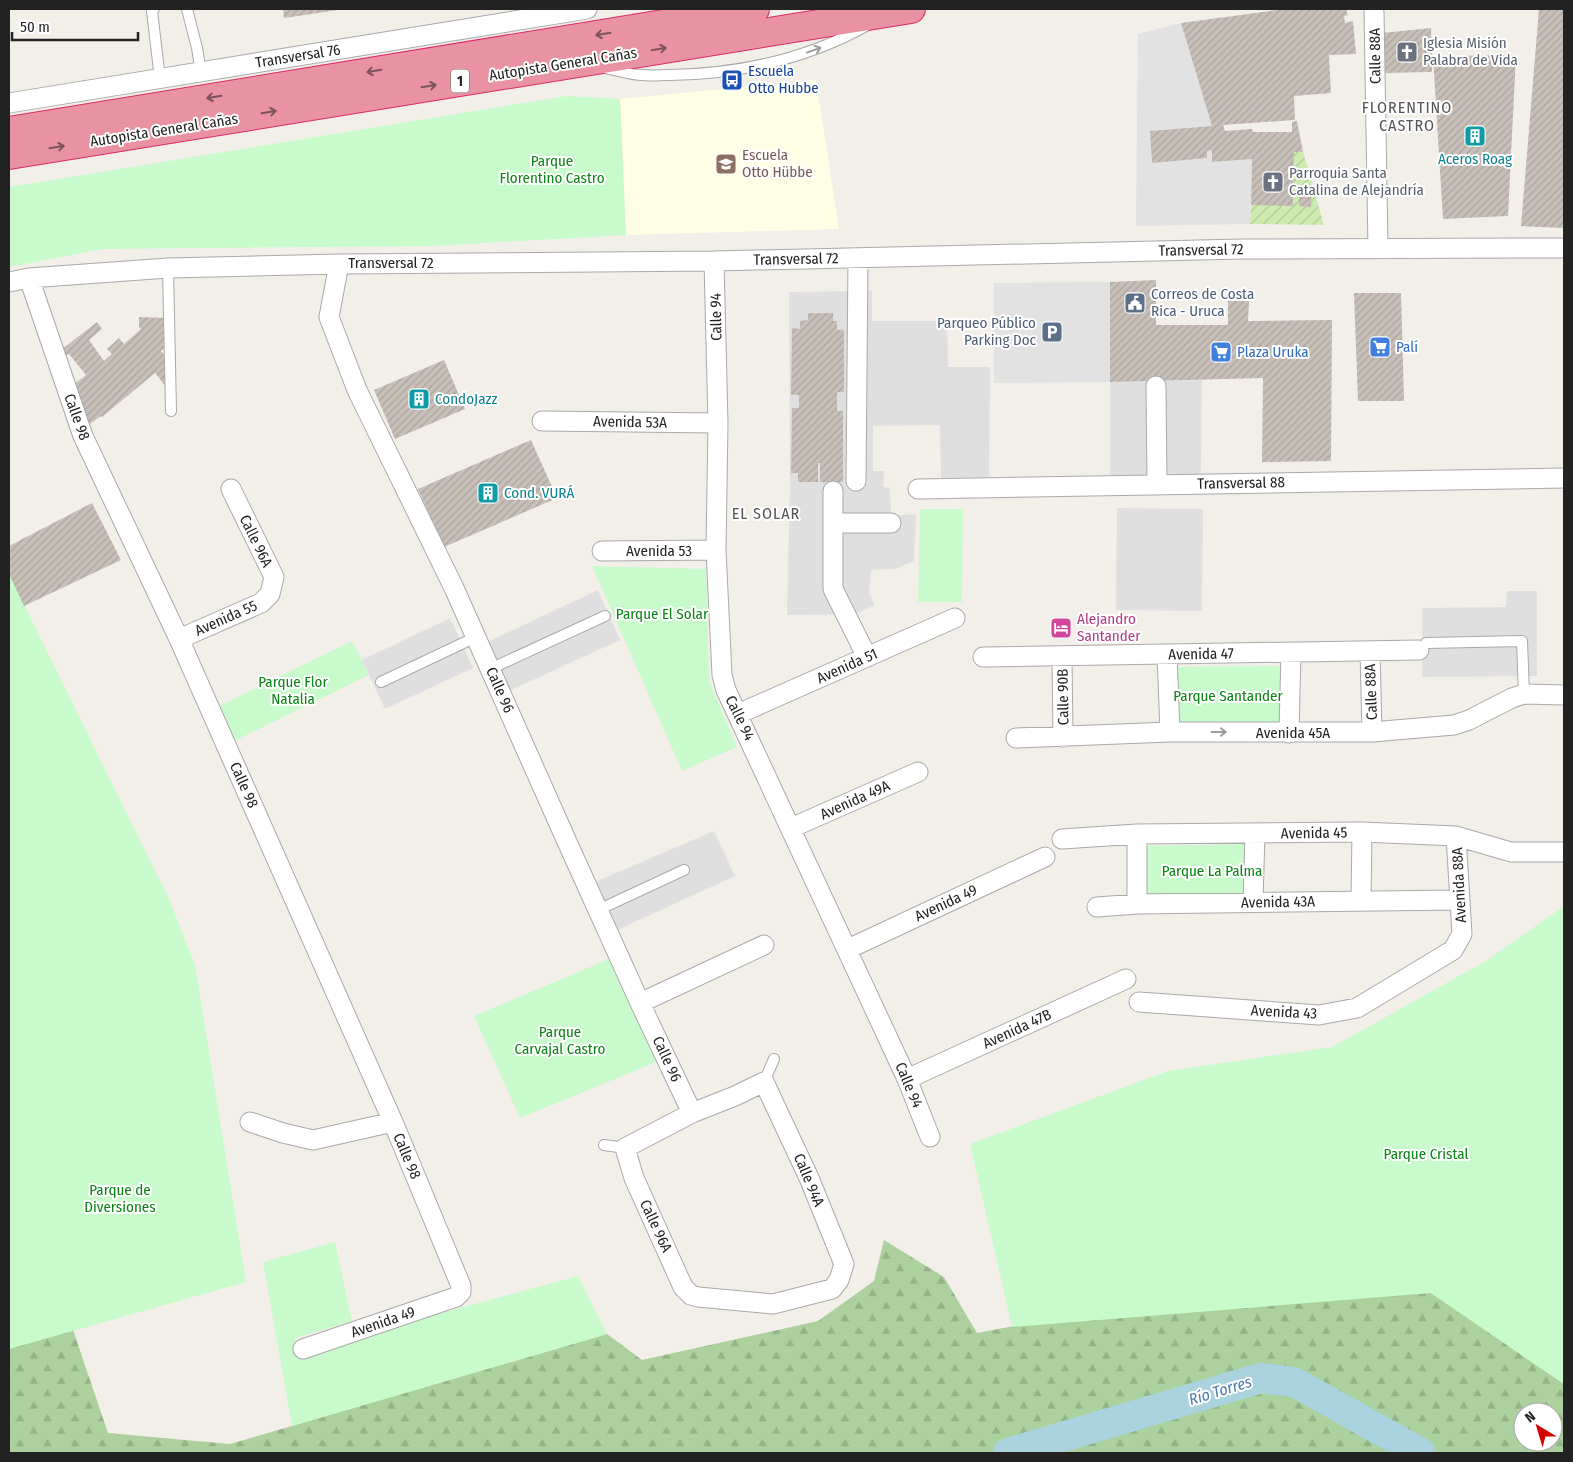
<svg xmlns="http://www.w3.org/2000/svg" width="1573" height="1462" font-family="'Fira Sans Condensed',sans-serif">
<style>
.residential{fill:#e0dfdf}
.education{fill:#ffffe5}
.forest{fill:url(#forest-firs);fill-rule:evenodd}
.park{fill:#c8facc}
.garden{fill:url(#garden-furrows)}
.parking{fill:#e2e2e2}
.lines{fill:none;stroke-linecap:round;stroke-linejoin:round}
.river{stroke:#aad3df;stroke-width:30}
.building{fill:url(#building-hatch)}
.lane-casing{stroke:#a9a9a9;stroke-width:12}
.street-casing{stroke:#a9a9a9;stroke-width:21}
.highway-casing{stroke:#dc2a67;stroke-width:30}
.lane{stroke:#fff;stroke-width:10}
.street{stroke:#fff;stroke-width:19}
.highway{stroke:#e892a2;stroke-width:28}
.oneway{stroke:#7b545c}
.oneway2{stroke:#9c9c9c}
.labels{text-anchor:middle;stroke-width:4;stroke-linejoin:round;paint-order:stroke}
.shield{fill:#fff;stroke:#646464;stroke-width:1}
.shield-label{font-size:14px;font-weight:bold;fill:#222}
.worship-label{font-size:15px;fill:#5b616d;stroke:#fff;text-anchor:start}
.street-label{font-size:15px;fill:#222;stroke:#fff}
.transit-label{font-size:15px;fill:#164399;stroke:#fff;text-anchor:start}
.education-label{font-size:15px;fill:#785e54;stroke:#fff;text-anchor:start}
.culture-label{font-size:15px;fill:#0d838f;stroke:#fff;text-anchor:start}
.park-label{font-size:15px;fill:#0c8416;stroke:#fff}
.service-label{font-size:15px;fill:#4e5e75;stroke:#fff;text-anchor:start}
.shop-label{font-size:15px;fill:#366cbe;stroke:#fff;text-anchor:start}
.hotel-label{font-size:15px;fill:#b23c85;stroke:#fff;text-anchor:start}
.neighbourhood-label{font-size:16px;letter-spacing:1px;fill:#555;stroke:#fff}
.water-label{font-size:16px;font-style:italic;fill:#4a7aab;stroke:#fff}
</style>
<defs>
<pattern id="forest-firs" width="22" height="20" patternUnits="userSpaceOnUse" patternTransform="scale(1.25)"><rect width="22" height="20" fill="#add19e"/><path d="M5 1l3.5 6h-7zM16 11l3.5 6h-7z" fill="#95b388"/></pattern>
<pattern id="garden-furrows" width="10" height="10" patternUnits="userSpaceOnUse" patternTransform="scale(1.25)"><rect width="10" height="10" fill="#cdebb0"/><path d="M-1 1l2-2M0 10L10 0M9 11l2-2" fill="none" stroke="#b0c997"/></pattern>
<pattern id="building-hatch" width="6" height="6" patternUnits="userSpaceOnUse" patternTransform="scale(1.25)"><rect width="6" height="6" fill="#c7bfb8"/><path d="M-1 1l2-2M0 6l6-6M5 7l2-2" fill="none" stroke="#aba49e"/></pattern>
</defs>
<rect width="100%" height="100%" fill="#f2efe9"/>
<path class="residential" d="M872,291V321H947L948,367H990L989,477L941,478L940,425L873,426V471H884L883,487L890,488L891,516L916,514L914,561L895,569L871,570L869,594L875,605L855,614L787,615L790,484L789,292Z
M1202,380L1201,475H1110V382Z
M1117,508L1203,509L1202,611L1116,610Z
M598,590L620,640L507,692L485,643Z
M1507,591H1537V676L1422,677V608L1506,607Z
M450,618L473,668L385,709L362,660Z
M714,831L735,876L615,931L595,882Z"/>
<path class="education" d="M816,80L839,229L626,235L620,99Z"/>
<path class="forest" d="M12,1150L108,1433L230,1444L607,1334L642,1360L818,1321L874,1281L884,1240L944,1277L977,1333L1163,1298L1431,1293L1564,1384V1453H9V1160ZM1523,1412H1553V1442H1523Z"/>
<path class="park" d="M567,96L620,99L626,235L431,246L103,249L9,267V187Z
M920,509H963L962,602H918Z
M592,566L706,569L709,681L737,747L682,771Z
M9,574L170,901L195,965L246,1282L9,1349Z
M352,641L369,675L234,741L217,707Z
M1282,666V725L1175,727L1174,667Z
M1245,844V896L1141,899L1143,846Z
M1564,906V1384L1431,1293L1012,1327L970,1144L1168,1071L1332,1047L1486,961Z
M609,959L656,1062L520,1118L474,1016Z
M335,1242L352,1321L295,1338L297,1352L578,1276L607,1334L292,1426L263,1262Z"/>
<path class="garden" d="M1294,152H1303L1324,225L1250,224L1251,205H1293Z"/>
<path class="parking" d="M1181,23L1212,126L1150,131L1152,162L1206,158L1207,151L1212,150V162L1252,159L1250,224L1136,226L1138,34Z
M1110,282V382L994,383V283Z"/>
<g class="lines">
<path class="river" d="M1008,1453L1261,1378L1294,1382L1421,1453"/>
</g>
<path class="building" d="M283,9H338V10L284,18Z
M1285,9H1346L1348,15L1344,16L1345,23L1353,21L1356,54L1329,55L1331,93L1294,96L1295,120L1223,125L1225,131L1252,129L1253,132H1292V122L1297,121L1303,152H1294L1293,206L1251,205L1252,159L1212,162V150L1207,151V158L1152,163L1150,131L1212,126L1181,23Z
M1539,9H1564V228L1521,226Z
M1431,28L1432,72L1382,73V33Z
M1516,55L1508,216L1443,219L1433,56Z
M1299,191L1312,192L1311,207L1299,206Z
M1156,280V325H1228V301H1249L1248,321L1332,320L1331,461L1262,462L1263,378L1110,382V282Z
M1354,293H1401L1404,401H1358Z
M808,313H833V321H837V330H844V392H837V411H843V482H820V463H818V482H798V473H791L792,408H799V395H791L792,328L800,329V321L808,320Z
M139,317L167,318L168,345L161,351L168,359L167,388L155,373L102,417L101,416L87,426L73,385L86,375L69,354L65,356L61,350L97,322L102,329L89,340L104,361L112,354L107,349L119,338L124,344L141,329L139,327Z
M444,360L465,409L395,439L374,390Z
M531,440L557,498L444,547L418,489Z
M92,503L121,560L24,606L9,574V546Z"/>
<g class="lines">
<g class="lane-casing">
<path id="lane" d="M154,9L152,11L160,79
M187,9L197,48L201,72
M605,68C617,70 630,75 642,75C651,76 660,75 669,75C739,74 807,59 868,25
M168,268L171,411
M1426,643L1522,641L1524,694
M490,669L605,616
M381,682L476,637
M598,910L684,870
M764,1082L774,1059
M604,1145L625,1148"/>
</g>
<g class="street-casing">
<path id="street" d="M1374,12L1378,249
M9,103L587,9
M714,261L718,423L716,550L722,675L726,690L907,1079L930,1137
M339,264L329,317L357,390L454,588L568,844L640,1003L692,1113
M29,278L83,436L179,639L393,1122L461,1286V1292L456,1297L303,1349
M9,282L29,278L168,268L339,264L714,261L1242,249L1564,248
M1156,386L1157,485
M542,421L718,423
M856,481L858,258
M918,489L1564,478
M833,491V589L867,657
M833,523H891
M602,551L716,550
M179,639L261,603L270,594L274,577L231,489
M1370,651L1372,732
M1167,654L1170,732
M1062,656L1063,737
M983,657L1419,650
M738,714L955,618
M1289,733L1291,652
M1016,738L1170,732H1372L1454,725L1469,720L1512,698L1524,694L1564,695
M791,828L918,772
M1062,839L1137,834L1362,832L1456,836L1511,852H1564
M1361,900L1362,832
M1253,902L1255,833
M1137,904V834
M1097,907L1137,904L1460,900
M848,949L1045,857
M1139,1002L1319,1015L1357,1008L1453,950L1462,934L1456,836
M640,1003L764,945
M907,1079L1126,979
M764,1082L809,1178L844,1264L839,1280L832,1289L773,1304L698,1297L691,1295L683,1287L634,1178L625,1148L692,1113L735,1096Z
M250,1122L283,1133L313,1140L393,1122"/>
</g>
<g class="highway-casing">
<path id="highway" d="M9,131L755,9
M9,155L911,9"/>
</g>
<use href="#lane" class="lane"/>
<use href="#street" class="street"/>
<use href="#highway" class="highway"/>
</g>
<defs><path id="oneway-shaft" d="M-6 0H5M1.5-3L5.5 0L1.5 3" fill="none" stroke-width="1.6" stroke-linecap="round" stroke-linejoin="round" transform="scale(1.25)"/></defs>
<g class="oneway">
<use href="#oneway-shaft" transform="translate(603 34) rotate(171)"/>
<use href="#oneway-shaft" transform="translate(659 49) rotate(-9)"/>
<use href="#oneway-shaft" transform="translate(374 71) rotate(171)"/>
<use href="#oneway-shaft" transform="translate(429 86) rotate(-9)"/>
<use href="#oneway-shaft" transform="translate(214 97) rotate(171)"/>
<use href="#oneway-shaft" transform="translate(269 112) rotate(-9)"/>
<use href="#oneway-shaft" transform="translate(57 147) rotate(-9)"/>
</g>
<g class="oneway2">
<use href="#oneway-shaft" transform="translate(814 50) rotate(-20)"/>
<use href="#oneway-shaft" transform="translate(1219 732)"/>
</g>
<defs>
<g id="church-square" transform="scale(1.125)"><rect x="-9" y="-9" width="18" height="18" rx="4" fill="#6b7280" stroke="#fff"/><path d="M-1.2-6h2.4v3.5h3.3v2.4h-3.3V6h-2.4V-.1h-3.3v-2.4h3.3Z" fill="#fff"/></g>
<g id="bus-square" transform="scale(1.125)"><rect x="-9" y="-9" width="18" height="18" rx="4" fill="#1a4fb4" stroke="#fff"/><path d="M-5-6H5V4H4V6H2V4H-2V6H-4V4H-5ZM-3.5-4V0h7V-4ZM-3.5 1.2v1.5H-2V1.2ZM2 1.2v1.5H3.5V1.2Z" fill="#fff"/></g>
<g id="building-square" transform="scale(1.125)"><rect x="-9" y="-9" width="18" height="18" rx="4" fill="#0f9aa8" stroke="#fff"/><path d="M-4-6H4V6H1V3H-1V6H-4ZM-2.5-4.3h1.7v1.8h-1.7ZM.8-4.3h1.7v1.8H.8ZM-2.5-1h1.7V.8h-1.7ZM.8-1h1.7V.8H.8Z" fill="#fff"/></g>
<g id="school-square" transform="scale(1.125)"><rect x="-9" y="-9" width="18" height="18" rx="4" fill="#8d6e63" stroke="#fff"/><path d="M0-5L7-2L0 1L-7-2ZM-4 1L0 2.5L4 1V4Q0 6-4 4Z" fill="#fff"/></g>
<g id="civic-square" transform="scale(1.125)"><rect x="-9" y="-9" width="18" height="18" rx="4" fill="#5c6f8a" stroke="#fff"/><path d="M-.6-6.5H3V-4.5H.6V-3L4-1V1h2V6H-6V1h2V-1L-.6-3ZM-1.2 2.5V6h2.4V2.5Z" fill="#fff"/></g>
<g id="parking-square" transform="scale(1.125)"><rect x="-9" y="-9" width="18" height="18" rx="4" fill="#5c6f8a" stroke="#fff"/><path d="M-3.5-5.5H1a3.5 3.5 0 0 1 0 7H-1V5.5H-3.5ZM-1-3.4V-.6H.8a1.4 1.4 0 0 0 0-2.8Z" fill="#fff"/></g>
<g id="supermarket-square" transform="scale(1.125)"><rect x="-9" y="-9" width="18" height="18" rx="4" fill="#3f7fe0" stroke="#fff"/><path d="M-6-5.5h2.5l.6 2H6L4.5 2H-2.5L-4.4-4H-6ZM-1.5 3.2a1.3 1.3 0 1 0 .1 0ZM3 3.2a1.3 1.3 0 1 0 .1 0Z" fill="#fff"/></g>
<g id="hotel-square" transform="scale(1.125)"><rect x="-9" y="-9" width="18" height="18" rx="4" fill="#d1479c" stroke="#fff"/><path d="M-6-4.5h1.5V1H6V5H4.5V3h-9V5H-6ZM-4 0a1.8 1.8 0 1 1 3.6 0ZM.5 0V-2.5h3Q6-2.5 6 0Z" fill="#fff"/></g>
</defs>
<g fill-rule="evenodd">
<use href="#church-square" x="1407" y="52"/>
<use href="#bus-square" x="732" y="80"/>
<use href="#building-square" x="1475" y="136"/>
<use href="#school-square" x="726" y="164"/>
<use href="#church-square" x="1273" y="182"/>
<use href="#civic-square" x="1135" y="303"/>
<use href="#parking-square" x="1052" y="332"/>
<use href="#supermarket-square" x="1380" y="347"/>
<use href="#supermarket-square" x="1221" y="352"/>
<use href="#building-square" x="419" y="399"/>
<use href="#building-square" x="488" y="493"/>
<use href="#hotel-square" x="1061" y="628"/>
</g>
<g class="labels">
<rect class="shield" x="451" y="69.5" width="18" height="23" rx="4"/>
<g class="shield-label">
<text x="460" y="86">1</text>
</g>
<g class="worship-label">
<text x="1423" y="48">Iglesia Misión<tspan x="1423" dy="17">Palabra de Vida</tspan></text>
<text x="1289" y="178">Parroquia Santa<tspan x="1289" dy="17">Catalina de Alejandría</tspan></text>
</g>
<g class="street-label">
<text transform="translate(298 56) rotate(-9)" y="5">Transversal 76</text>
<text transform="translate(1375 56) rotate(-91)" y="5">Calle 88A</text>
<text transform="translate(563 64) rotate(-9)" y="5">Autopista General Cañas</text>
<text transform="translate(164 130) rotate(-9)" y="5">Autopista General Cañas</text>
<text transform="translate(1201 250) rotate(-1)" y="5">Transversal 72</text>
<text transform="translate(796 259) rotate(-1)" y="5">Transversal 72</text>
<text x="391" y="268">Transversal 72</text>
<text transform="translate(716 317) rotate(-91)" y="5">Calle 94</text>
<text transform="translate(77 417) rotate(70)" y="5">Calle 98</text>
<text transform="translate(630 422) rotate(1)" y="5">Avenida 53A</text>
<text transform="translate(1241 483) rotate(-1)" y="5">Transversal 88</text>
<text transform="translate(256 541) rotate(64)" y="5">Calle 96A</text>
<text x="659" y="556">Avenida 53</text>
<text transform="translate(226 618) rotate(-24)" y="5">Avenida 55</text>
<text transform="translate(1201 654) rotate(-1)" y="5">Avenida 47</text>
<text transform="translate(847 666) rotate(-24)" y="5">Avenida 51</text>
<text transform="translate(500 690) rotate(66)" y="5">Calle 96</text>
<text transform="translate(1371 692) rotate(-92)" y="5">Calle 88A</text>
<text transform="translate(1063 697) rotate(-91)" y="5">Calle 90B</text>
<text transform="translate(740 718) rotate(64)" y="5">Calle 94</text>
<text x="1293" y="738">Avenida 45A</text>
<text transform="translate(244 785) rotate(66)" y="5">Calle 98</text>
<text transform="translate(855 800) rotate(-24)" y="5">Avenida 49A</text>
<text transform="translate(1314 833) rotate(-1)" y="5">Avenida 45</text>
<text transform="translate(1459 885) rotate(-93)" y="5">Avenida 88A</text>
<text transform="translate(1278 902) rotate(-1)" y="5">Avenida 43A</text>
<text transform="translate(946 903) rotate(-25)" y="5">Avenida 49</text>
<text transform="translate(1284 1012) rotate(3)" y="5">Avenida 43</text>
<text transform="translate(1017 1029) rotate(-25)" y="5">Avenida 47B</text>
<text transform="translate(667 1059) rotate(65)" y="5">Calle 96</text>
<text transform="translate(909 1085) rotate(67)" y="5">Calle 94</text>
<text transform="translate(407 1156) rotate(67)" y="5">Calle 98</text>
<text transform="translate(809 1180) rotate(67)" y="5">Calle 94A</text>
<text transform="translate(656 1226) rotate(65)" y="5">Calle 96A</text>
<text transform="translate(383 1322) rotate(-19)" y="5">Avenida 49</text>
</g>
<g class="transit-label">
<text x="748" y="76">Escuela<tspan x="748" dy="17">Otto Hubbe</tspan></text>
</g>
<g class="education-label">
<text x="742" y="160">Escuela<tspan x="742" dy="17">Otto Hübbe</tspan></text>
</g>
<g class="culture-label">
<text x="1475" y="164" text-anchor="middle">Aceros Roag</text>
<text x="435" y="404">CondoJazz</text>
<text x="504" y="498">Cond. VURÁ</text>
</g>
<g class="park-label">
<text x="552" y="166">Parque<tspan x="552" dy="17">Florentino Castro</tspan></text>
<text x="662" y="619">Parque El Solar</text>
<text x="293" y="687">Parque Flor<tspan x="293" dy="17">Natalia</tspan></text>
<text x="1228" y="701">Parque Santander</text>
<text x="1212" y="876">Parque La Palma</text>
<text x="560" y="1037">Parque<tspan x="560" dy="17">Carvajal Castro</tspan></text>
<text x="1426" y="1159">Parque Cristal</text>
<text x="120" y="1195">Parque de<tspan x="120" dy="17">Diversiones</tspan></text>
</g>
<g class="service-label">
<text x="1151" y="299">Correos de Costa<tspan x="1151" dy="17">Rica - Uruca</tspan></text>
<text x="1036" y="328" text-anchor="end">Parqueo Público<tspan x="1036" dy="17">Parking Doc</tspan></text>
</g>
<g class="shop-label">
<text x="1396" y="352">Palí</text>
<text x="1237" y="357">Plaza Uruka</text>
</g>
<g class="hotel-label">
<text x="1077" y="624">Alejandro<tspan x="1077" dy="17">Santander</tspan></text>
</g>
<g class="neighbourhood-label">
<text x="1407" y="113">FLORENTINO<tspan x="1407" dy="18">CASTRO</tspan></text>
<text x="766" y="519">EL SOLAR</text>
</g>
<g class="water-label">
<text transform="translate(1220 1390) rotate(-17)" y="6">Río Torres</text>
</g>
</g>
<rect width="1573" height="1462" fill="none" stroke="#222222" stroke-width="20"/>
<g transform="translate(1538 1427) rotate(322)"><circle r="24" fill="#ffffff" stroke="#a7a7a7"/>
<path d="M0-4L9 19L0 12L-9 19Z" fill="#d40000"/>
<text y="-8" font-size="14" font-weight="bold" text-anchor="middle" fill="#222222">N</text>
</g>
<path d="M12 32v8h126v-8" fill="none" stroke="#222222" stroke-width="2.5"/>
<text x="20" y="32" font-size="15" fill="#222222" stroke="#ffffff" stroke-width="4" paint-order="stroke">50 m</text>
</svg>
